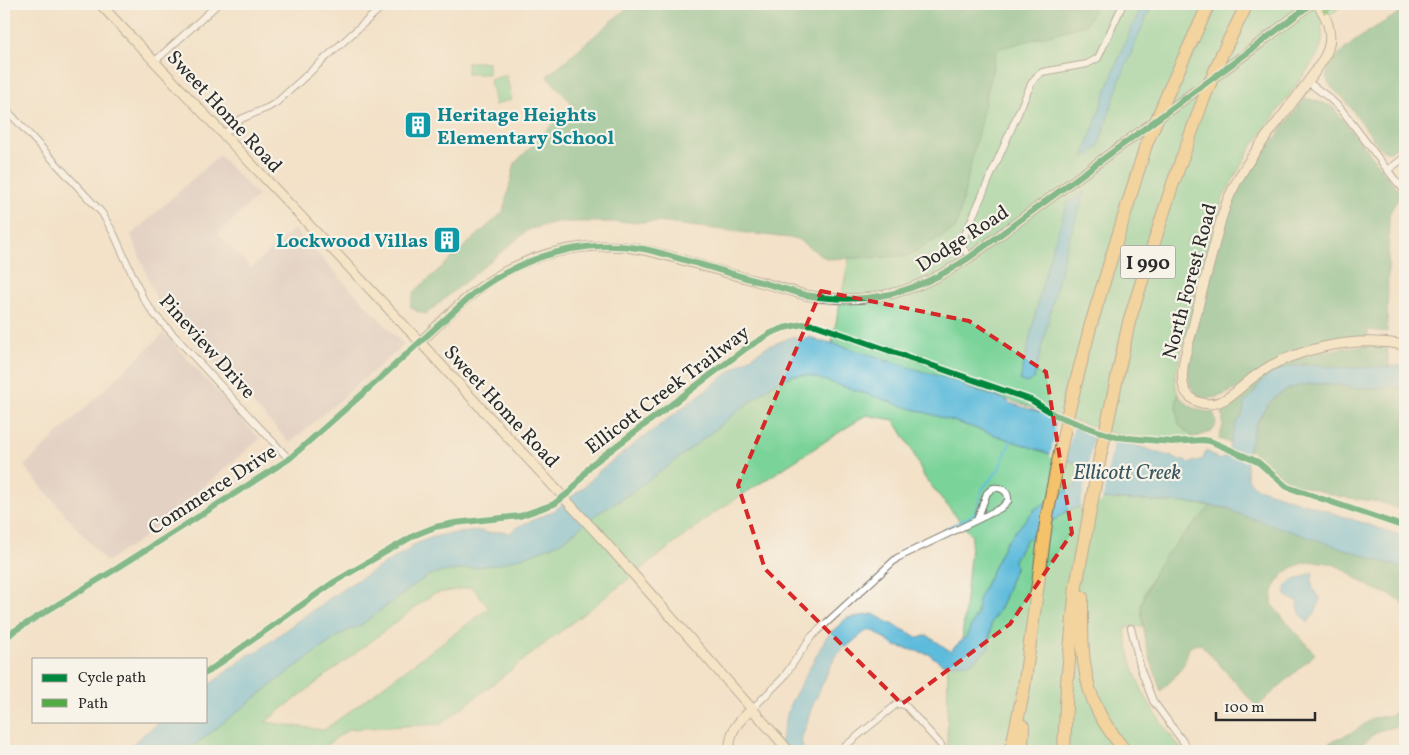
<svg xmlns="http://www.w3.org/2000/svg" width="1409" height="755" font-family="Vollkorn,serif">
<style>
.industrial{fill:#d1bfbf}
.green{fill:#7ad399;stroke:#527f62;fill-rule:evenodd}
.forest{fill:#63b581;stroke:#477056}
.water{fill:#5dbbdc;stroke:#447384}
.pier{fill:#f3e1c8}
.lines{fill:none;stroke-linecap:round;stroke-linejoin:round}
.stream{stroke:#5dbbdc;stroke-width:2}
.street-casing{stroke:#716b62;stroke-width:8}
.secondary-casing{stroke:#716b62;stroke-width:11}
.highway-casing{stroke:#716b62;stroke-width:14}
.street{stroke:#fff;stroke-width:6}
.secondary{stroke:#fae7c3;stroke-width:9}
.highway{stroke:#f3c26a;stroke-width:12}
.highway-bridge-casing{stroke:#716b62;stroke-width:14;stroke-linecap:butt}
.highway-bridge{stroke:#f3c26a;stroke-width:12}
.quiet{stroke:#54ab44;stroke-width:5;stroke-dasharray:10 5;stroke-linecap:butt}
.cycleway-casing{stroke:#f7f3e8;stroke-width:9}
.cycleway{stroke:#00873e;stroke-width:6}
.marked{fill:none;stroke:#d62828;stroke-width:4;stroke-dasharray:10 6;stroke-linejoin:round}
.labels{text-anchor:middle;stroke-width:4.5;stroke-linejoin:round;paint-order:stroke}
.shield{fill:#f7f3e8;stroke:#686764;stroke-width:1}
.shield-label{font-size:19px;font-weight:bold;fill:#2b2b2b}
.street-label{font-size:20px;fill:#2b2b2b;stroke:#f7f3e8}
.culture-label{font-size:20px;font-weight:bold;fill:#0d838f;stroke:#f7f3e8;text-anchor:start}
.water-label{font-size:21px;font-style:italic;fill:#3a5660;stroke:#f7f3e8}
</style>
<rect width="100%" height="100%" fill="#f7f3e8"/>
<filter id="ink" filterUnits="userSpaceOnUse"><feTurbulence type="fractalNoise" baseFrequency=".02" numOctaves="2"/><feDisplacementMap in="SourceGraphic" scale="10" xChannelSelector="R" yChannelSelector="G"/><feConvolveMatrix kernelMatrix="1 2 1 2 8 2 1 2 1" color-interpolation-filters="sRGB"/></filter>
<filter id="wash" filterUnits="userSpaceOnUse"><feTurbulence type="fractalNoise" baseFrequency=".0096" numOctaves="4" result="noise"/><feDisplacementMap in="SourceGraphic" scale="20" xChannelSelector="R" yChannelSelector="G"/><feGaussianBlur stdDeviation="1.12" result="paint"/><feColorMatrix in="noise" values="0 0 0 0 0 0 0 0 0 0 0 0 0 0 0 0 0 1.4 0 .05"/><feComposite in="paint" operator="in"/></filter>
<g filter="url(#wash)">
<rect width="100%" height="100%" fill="#f3e1c8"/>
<path class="industrial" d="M219,155L258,196L218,234L251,268L294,229L404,345L290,443L158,303L131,235Z
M164,333L260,439L143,538L106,562L24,466Z"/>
<path class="green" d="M1098,4H1343L1321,25C1324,37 1322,47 1316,58L1249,151L1223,198L1212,233L1175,376L1176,388L1178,394L1176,406L1179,425L1194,438L1167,441L1118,435L832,343L849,258L907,256L956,228L997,49L1085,25Z
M467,62H488V74H467Z
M506,75L512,99L495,105L490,80Z
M793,375H808L870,395C883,398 894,404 906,407C964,423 1020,444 1076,463L1079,468L1076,485L1035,509L1006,542L978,600L977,614L966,637L962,641L972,536L925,478L910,446L894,420L866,415L714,513L441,724L349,729L318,751H187L291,670L341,634L361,625L427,576L436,573L499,564L535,553L563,541L598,513L628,495L676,460L773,384ZM472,587L489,608L324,730L265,722L433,594Z
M1105,499L1189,503L1211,506C1185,536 1152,562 1142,603C1140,610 1143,619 1143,626L1125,627C1126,637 1128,647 1130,657C1139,693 1160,722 1183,751H947L948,664L971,663L989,648L991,623L1002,604L1015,568L1014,560L1026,540L1066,511Z"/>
<path class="forest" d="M632,4H1098L1085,25L997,49L956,228L907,256L827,259L797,239L657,222H557L528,230L426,314L416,311L410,306L414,292L503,212L515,163L572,104L547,76Z
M1405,10V141L1389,152L1383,150L1378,146C1367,130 1356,114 1344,99C1339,93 1332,90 1328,82C1317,57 1388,20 1405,10Z
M1304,99H1309L1332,106L1401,194L1390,212L1389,220L1387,332L1368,330V337C1347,337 1324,342 1305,349C1279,358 1232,400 1207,398C1200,398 1193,392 1190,385C1183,365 1200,317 1205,296C1214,263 1227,196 1248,171C1250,168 1254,167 1256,164Z
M1387,345L1389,366L1379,368H1340L1304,364L1262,380L1250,399L1245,401L1242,417L1236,423L1231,444L1219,439L1223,425L1222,409C1237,400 1249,385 1264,375C1300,351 1345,346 1387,345Z
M1305,384H1332L1354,388L1405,387V511L1380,502L1341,497L1289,483L1249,449C1257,415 1269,392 1305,384Z
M1178,394C1187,406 1198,412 1213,412C1222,433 1208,432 1194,438L1179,425L1176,406Z
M1211,506L1229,508L1236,513L1405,569V607C1397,595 1382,593 1369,586C1357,580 1345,568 1332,564C1309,557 1283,566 1274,589C1272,594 1272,600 1272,605L1315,654L1257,707L1201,644L1194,645L1189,648L1184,664L1173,679L1161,691L1146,645L1141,605L1154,573L1163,558Z
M1405,707V722C1395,730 1386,726 1375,733C1371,736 1368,741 1363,743C1355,747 1346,746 1340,751H1330L1328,748L1329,743L1355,731L1373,718L1389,716Z"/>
<path class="water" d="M1143,4H1152L1120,80L1098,148L1083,158C1101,106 1118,53 1143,4Z
M1085,191L1066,248L1034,379L1027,383L1020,381L1042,285L1053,246L1068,202Z
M795,336L800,341L810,337L820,342H828L881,358L886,362L889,361L961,383L967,388L1007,400L1009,403L1046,414L1051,419L1115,441H1122L1190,463L1203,459L1206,450L1219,460L1227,454L1236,423L1242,417L1245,401C1254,397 1256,387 1262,381C1265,377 1271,374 1275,372C1301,359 1324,368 1351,368C1369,368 1387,366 1405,366V387C1389,387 1372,388 1355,388C1348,387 1340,385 1333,384C1289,380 1262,396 1251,440C1248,451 1245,467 1248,478C1249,481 1253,485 1255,487L1405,537V569L1236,513L1229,508L1189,503L1105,499L1067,511L1026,540L1014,560L1015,568L1002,604L991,623L989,648L971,663L942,664L929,654L895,646L874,631H866L835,656L812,707L801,741L803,747L801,751H778L790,704L827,636L847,618L873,614L919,638L927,635L950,651L966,637L977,614L978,600L1006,542L1035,509L1076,485L1079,468L1076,463C1020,444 964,423 906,407C894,404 883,398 870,395L808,375H793L773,384L676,460L628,495L598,513L563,541L535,553L499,564L436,573L427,576L361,625L341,634L291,670L187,751H127L140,737L162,721H206V687L251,653L253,655L296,622L349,585L410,549L411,546L430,538L446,534L481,531L488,533L505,531L506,533H510L517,527L554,511L584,487L598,472L739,365L766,347Z
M1313,572C1311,583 1311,590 1320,598L1317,609L1308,623L1300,614L1297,601L1288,598L1285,592L1287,584Z"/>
<path class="pier" d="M1058,419L1074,424L1065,462L1050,457Z
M1095,431L1114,438L1102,502L1080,509Z"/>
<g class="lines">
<path class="stream" d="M1091,156L1093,150
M943,530L975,514L983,488L998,471L1011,440"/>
</g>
</g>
<g filter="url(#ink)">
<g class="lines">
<g class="street-casing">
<path id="street" d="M154,62L218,4
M1308,82L1328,97L1341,109L1396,181L1405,191
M4,107L102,213L114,234L143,298L154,314L289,459
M223,135L241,119L269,107L277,102L385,4
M1388,170L1405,157
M970,257L963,248L962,241L1031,84L1036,77L1042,72L1087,64L1098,58L1123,4
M993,488C1002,487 1009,491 1008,501L1001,508L977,520L987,493Z
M1131,628L1141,670L1153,701L1190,751
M4,640L14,631L116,569L289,459L420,342
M753,708L783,678L811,637L897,558L977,520
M839,751L897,704L905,705L941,745"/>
</g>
<g class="secondary-casing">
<path id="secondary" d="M100,4L420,342L604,541L789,751
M1317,4C1327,16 1333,33 1328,49C1323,63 1312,76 1304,87C1281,119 1254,149 1236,183C1224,204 1219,227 1213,250C1206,276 1199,302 1193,327C1189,344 1180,365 1183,383C1184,393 1192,401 1202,403C1222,408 1237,390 1251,379C1260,372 1269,366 1280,361C1320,344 1362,337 1405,345
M420,342C443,321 465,297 491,280C536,251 591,239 644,250C665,254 686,261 706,267C739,276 772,285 805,295C869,306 917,293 970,257L1251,50L1311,4
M730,751C729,730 738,722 753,708"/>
</g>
<g class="highway-casing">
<path id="highway" d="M1222,54L1247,4
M1170,88L1209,4
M1082,597C1082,637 1080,677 1099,713C1106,727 1116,739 1125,751
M1011,751L1024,688L1047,516L1068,413L1091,324L1146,145
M1022,751L1023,726
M1064,751L1067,683L1076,586L1100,457L1129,322L1171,189L1202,103"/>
</g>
<use href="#street" class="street"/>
<use href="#secondary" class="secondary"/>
<use href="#highway" class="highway"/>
<g class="highway-bridge-casing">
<path id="highway-bridge" d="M1202,103L1222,54
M1146,145L1170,88"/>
</g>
<use href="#highway-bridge" class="highway-bridge"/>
<path class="quiet" d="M1323,12L1334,4"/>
<g class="cycleway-casing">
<path id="cycleway" d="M4,640L14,631L116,569L289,459L376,382L475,292C525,256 582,238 644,249C663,253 683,260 702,265C737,275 771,285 805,295C869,306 917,293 970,257L1251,50L1311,4
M206,673L334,582L415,535L435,527L455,523L520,516L554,504L571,491L591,465L745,349L771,333L784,328L803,324L816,325L1031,400L1055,415L1100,432L1117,437L1172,442L1202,440L1210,441L1258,462L1287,487L1405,527"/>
</g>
<use href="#cycleway" class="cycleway"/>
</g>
</g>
<path d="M0 0H1409V755H0ZM821,291L969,321L1046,372L1072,533L1010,624L902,704L765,569L738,485Z" fill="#f3e1c8" fill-opacity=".55" fill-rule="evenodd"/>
<path class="marked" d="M821,291L969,321L1046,372L1072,533L1010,624L902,704L765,569L738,485Z"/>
<defs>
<g id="building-square" transform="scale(1.4375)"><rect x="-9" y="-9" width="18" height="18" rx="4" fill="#0f9aa8" stroke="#f7f3e8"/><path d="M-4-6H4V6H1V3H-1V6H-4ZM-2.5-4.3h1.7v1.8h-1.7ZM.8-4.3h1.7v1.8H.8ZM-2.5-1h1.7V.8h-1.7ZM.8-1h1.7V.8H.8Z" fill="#fff"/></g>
</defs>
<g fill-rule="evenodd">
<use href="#building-square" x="418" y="125"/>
<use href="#building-square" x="447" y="240"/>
</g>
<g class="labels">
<rect class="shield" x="1120.5" y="245.5" width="55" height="33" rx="4"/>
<g class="shield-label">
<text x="1148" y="269">I 990</text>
</g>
<g class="street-label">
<text transform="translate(225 111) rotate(47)" y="7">Sweet Home Road</text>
<text transform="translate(962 238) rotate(-33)" y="7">Dodge Road</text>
<text transform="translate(1189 281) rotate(-75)" y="7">North Forest Road</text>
<text transform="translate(208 346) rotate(48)" y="7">Pineview Drive</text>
<text transform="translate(667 389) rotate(-37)" y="7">Ellicott Creek Trailway</text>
<text transform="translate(502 406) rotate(47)" y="7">Sweet Home Road</text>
<text transform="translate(212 489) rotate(-33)" y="7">Commerce Drive</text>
</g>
<g class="culture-label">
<text x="437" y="121">Heritage Heights<tspan x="437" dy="23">Elementary School</tspan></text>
<text x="428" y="247" text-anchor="end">Lockwood Villas</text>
</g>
<g class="water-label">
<text x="1127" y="479">Ellicott Creek</text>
</g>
</g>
<rect width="1409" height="755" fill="none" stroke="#f7f3e8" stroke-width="20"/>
<rect x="32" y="658" width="175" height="65" fill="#f7f3e8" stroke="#a5a39c"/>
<rect x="42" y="674" width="25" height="8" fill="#00873e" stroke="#a5a39c"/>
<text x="78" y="682" font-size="15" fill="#2b2b2b">Cycle path</text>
<rect x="42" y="699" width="25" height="8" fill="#54ab44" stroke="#a5a39c"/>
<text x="78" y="708" font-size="15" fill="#2b2b2b">Path</text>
<path d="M1216 712v8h99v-8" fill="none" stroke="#2b2b2b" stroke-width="2.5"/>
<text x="1224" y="712" font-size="15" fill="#2b2b2b" stroke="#f7f3e8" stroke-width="4" paint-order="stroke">100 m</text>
</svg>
